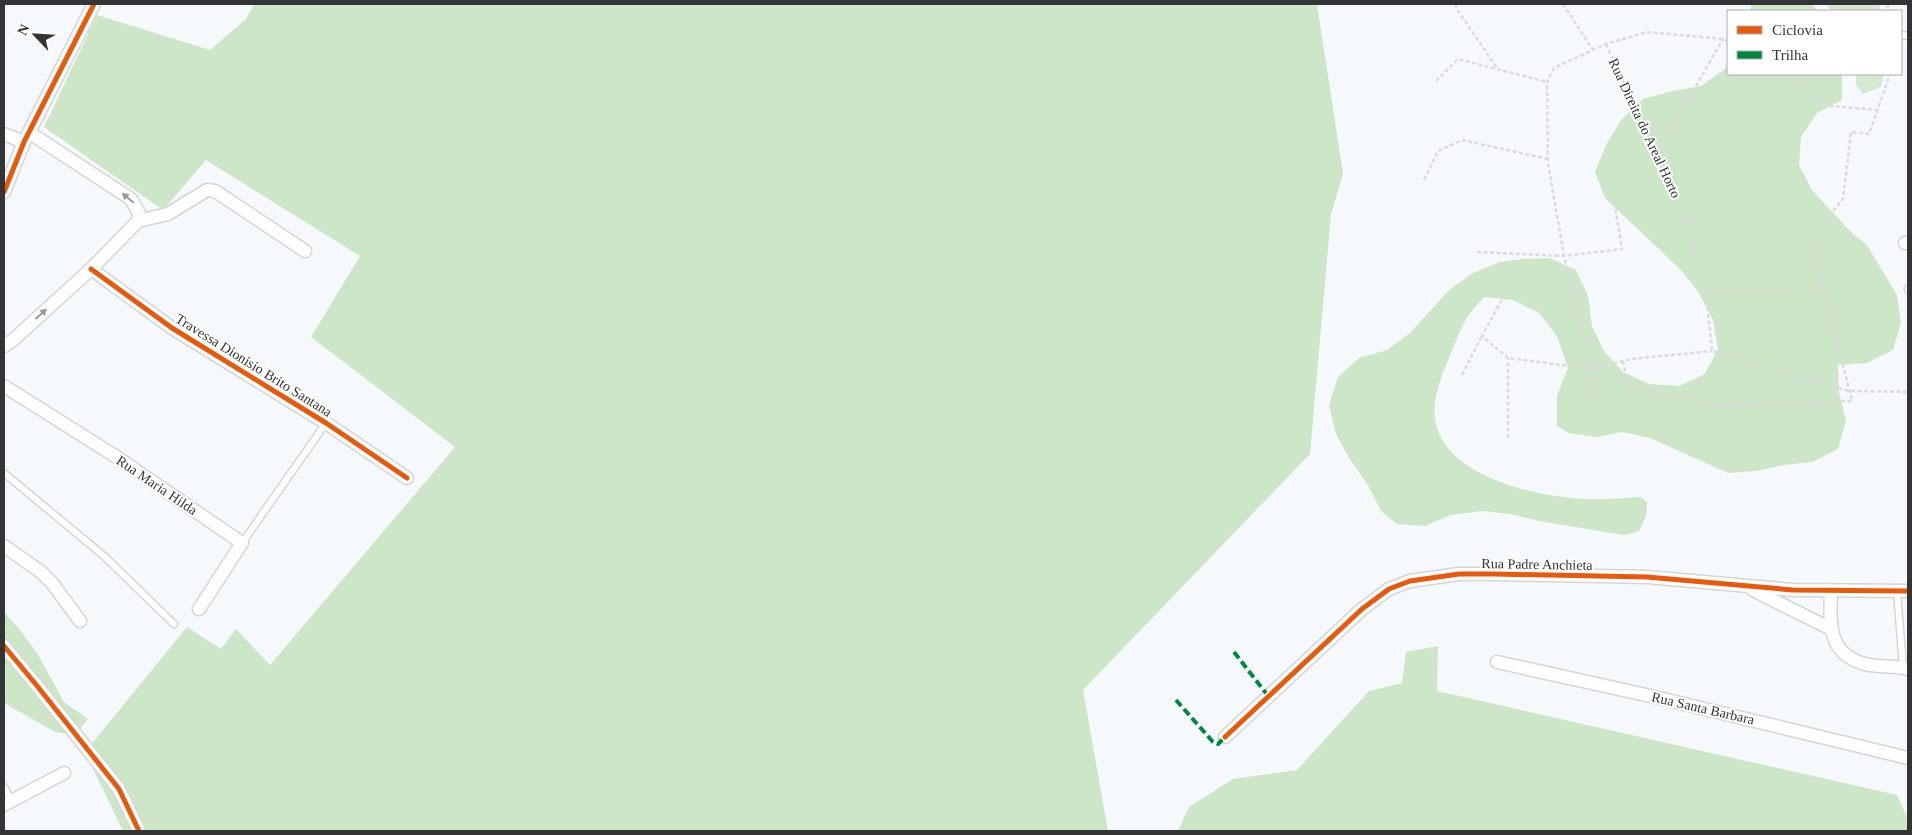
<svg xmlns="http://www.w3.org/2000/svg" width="1912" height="835" font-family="'Times New Roman',serif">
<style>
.green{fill:#d5e9d1}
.forest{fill:#cde6c7}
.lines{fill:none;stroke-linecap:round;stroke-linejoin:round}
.lane-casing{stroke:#d3d6d7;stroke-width:9}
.street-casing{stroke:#d3d6d7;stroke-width:15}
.path{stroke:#dbdbdc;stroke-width:2.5;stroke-dasharray:4 2.5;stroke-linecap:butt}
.lane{stroke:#fefefe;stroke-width:6}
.street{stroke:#fefefe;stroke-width:12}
.quiet{stroke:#00873e;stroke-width:4;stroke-dasharray:8 4;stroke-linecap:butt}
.cycleway-casing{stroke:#fff;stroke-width:8}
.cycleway{stroke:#e8590c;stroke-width:5}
.oneway{fill:#98999a}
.labels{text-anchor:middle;stroke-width:4;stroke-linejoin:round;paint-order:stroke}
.street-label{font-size:14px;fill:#323435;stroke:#fff}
</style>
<rect width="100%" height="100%" fill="#f6f9fb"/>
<path class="green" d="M1826,4H1879L1881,11H1831Z
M1856,74H1884L1881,87L1863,94L1856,85Z"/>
<path class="forest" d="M254,4H1317L1343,174L1331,214L1310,454L1083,690L1108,831H123L85,752L187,627L221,649L236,629L270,665L455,447L311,337L360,256L206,160L163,210L44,127L97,15L210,50L246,19Z
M1752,4H1812L1817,11H1750Z
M1728,63V74H1842V100L1817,113L1801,137L1799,165L1812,190L1852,233L1867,245L1897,295L1901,323L1893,350L1867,363L1838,365L1839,392L1846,421L1838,449L1812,462L1784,465L1756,471L1728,473L1650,438L1622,432L1597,437L1569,433L1557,426V396L1568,368L1557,336L1539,313L1513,300L1484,297C1478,304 1470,312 1465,321C1458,334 1453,349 1447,363C1439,382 1431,404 1436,425C1451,479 1537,496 1584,499C1603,500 1623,498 1641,497L1647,502L1646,516L1639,531L1624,535L1539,521L1510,514L1482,511L1451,515L1425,526L1397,524L1381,511L1368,485L1351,461L1336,434L1329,405L1338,377L1359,358L1387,350L1410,333L1449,290L1473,273L1500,262L1522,259L1550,258L1576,270L1588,296L1592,326L1604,351L1623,372L1649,384L1679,386L1705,374L1718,349L1713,320L1699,293L1681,270L1605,198L1595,172L1606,145L1621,120L1643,99L1672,91L1701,86L1725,69Z
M4,612L20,630L37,653L64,702L88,719L75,735L55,732L6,704L4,701Z
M1438,646L1437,691L1897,795L1908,819V831H1178L1189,807L1233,779L1297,770L1369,691L1402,683L1406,652Z"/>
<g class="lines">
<g class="lane-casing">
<path id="lane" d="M1903,35L1908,36
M1908,288V290
M4,473L104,556L174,624
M242,543L326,423
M1897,591L1903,668
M4,787L12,801"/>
</g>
<g class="street-casing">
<path id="street" d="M4,134L24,142
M4,192L24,142L94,4
M138,221L168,214L207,190L215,191L305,251
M1905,243H1908
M91,269L172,328L326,423L407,478
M4,346L13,340L91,269L138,221L139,213L131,199L30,133
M4,386L115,456L242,543L199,609
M4,546L41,572L52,583L80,621
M1753,590L1831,629
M1831,591C1830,623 1827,654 1865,664C1879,668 1894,665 1908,669
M4,646L38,687L119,789L139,831
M1497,662L1655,697L1908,758
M1225,737L1362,609L1389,589L1410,581L1459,574H1494L1647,577L1793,590L1908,591
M4,805L64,773"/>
</g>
<path class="path" d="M1456,4V8L1497,68
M1563,4L1593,50
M1887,4L1889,11
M1606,44L1684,212L1706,289
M1780,74L1831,106L1877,110
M1436,81L1458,59L1547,82
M1657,154L1723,39
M1424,180L1438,151L1462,140L1548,159
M1477,252L1564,256L1622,249L1613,194
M1824,288L1706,289L1712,351L1849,391L1908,392
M1505,294L1482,336L1508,358L1592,369L1631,359L1712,351
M1623,361L1628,386L1720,406L1852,401L1811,237L1843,199L1851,132L1869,134L1890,74
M1462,375L1482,336
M1587,416L1592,369L1564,256L1548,163L1547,82L1554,68L1606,44L1647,32L1723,39L1728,42
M1508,438V358"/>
<use href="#lane" class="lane"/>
<use href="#street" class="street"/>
<path class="quiet" d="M1234,652L1269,697
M1176,700L1213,742L1218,744L1225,737"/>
<g class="cycleway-casing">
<path id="cycleway" d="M4,192L24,142L94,4
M91,269L172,328L326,423L407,478
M4,646L38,687L119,789L139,831
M1225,737L1362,609L1389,589L1410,581L1459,574H1494L1647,577L1793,590L1908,591"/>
</g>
<use href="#cycleway" class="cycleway"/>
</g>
<defs><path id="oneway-solid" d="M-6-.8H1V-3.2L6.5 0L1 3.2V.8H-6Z" transform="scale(1.25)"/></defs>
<g class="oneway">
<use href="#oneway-solid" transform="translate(128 198) rotate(-141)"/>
<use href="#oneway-solid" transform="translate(41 314) rotate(-42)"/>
</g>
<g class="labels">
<g class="street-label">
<text transform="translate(1645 128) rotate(65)" y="5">Rua Direita do Areal Horto</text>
<text transform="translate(254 365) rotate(32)" y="5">Travessa Dionisio Brito Santana</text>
<text transform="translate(157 485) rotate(34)" y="5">Rua Maria Hilda</text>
<text transform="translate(1537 564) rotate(1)" y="5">Rua Padre Anchieta</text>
<text transform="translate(1703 708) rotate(13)" y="5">Rua Santa Barbara</text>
</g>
</g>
<rect width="1912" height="835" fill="none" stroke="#323435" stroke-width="10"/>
<rect x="1727" y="10" width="175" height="65" fill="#ffffff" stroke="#adaeae"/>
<rect x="1737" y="26" width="25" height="8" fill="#e8590c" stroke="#adaeae"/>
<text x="1772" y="35" font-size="15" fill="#323435">Ciclovia</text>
<rect x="1737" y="51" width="25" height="8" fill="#00873e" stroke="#adaeae"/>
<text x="1772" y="60" font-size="15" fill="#323435">Trilha</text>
<g transform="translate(35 35) rotate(295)" stroke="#ffffff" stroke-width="4" paint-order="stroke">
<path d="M0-4L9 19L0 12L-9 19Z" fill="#323435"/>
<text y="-8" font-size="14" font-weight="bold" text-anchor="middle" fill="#323435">N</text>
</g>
</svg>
